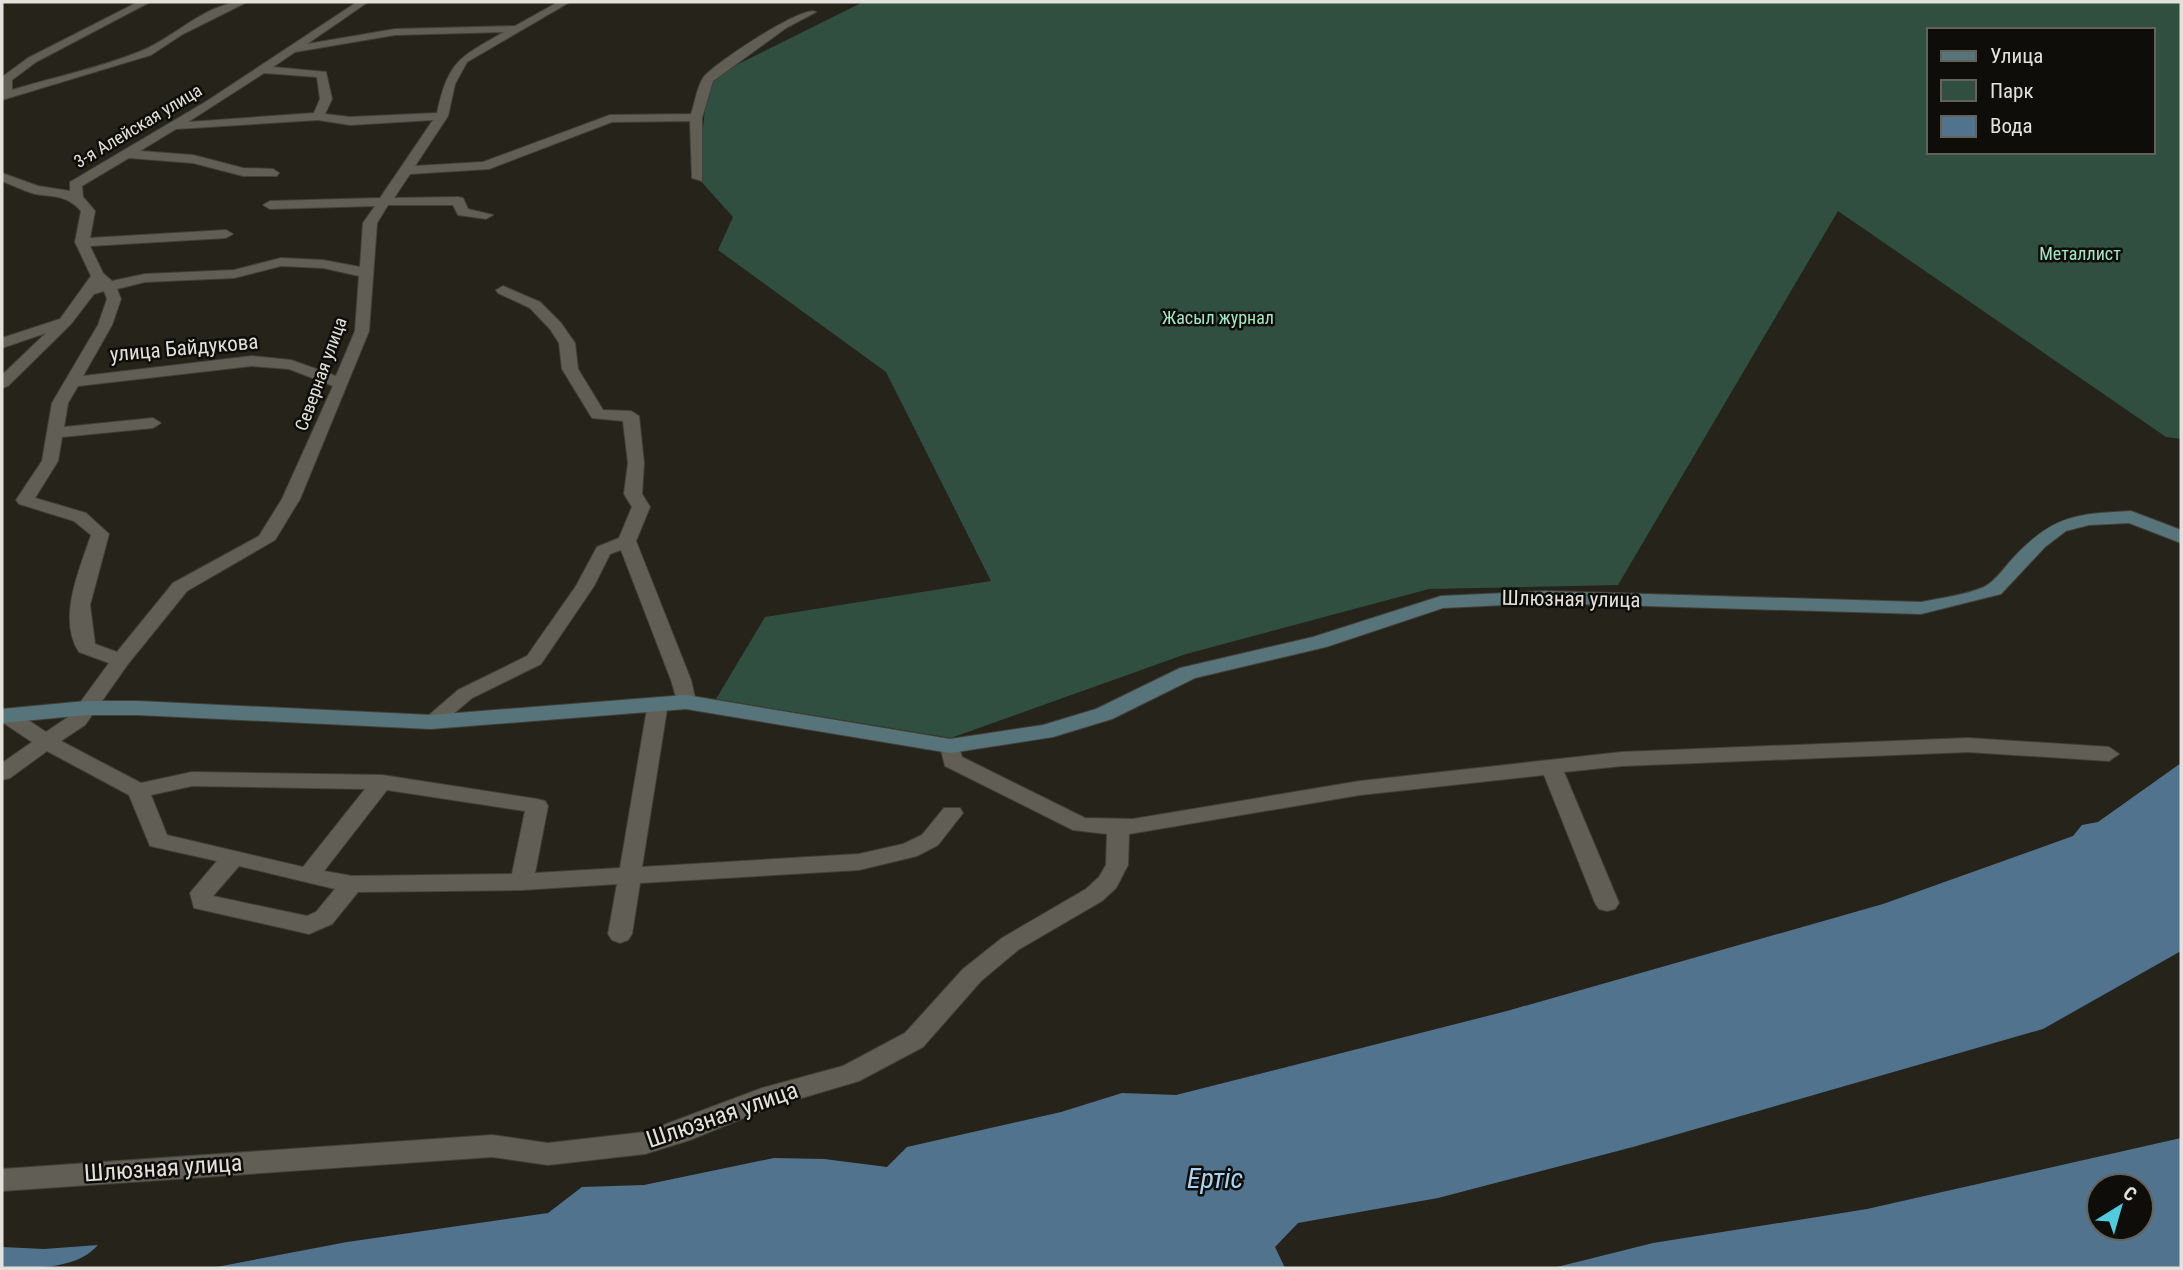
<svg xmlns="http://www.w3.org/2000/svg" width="2183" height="1270" font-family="'Roboto Condensed',sans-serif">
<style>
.green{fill:#304f40;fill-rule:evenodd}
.water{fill:#52738d;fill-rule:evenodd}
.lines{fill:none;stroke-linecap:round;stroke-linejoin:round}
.street-casing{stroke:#424039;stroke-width:2}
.secondary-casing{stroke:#424039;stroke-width:2}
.street{fill:#615f55;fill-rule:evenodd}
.secondary{fill:#58747b;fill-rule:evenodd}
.labels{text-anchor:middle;stroke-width:5;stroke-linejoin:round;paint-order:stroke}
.far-street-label{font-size:18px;fill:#e2e1db;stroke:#0e0d09}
.far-park-label{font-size:18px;fill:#a3e8c4;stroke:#0e0d09}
.street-label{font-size:21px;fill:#e2e1db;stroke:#0e0d09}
.near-street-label{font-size:24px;fill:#e2e1db;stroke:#0e0d09}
.near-water-label{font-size:28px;font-style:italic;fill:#a7d4f7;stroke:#0e0d09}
</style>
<rect width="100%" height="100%" fill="#26231b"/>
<path class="green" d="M863,2H2181V439L2166,437L1838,211L1618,585L1429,589L1186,654L951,738L716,699L765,617L991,581L886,372L718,250L733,217L698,178L708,79ZM1929,30H2153V152H1929Z"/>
<path class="water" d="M2181,763V951L2043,1029L1633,1147L1438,1198L1298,1223L1275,1247L1285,1268H211L347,1242L548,1213L582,1187L644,1185L774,1158L824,1159L887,1167L907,1147L1061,1112L1122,1093L1176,1095L1507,1011L1883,904L2073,836L2082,825L2098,822Z
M2181,1138V1268H1553L1653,1243L1867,1209ZM2099,1186H2141V1228H2099Z
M98,1245C76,1270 34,1268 2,1268V1247L44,1249Z"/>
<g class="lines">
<g class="street-casing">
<path id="street" d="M138,2H150L36,62L12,80V90C54,77 100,68 141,51C175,38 208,0 247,2L183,34L151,55L2,100V77L28,58Z
M357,2H368L307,44L395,29L515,26L558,2H570L467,62L455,84L448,116L415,166L483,162L610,115L691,114C695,103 697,87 703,78C713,64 804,4 816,12L786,28L713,81L702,118V181L692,178L690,121L612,122L489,169L410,174L394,198L458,197L463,198L468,209L493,215L486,219L458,215L453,205H388L377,223L369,331L300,499L275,540L187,591L128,664L85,725L61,741L141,783L192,772L382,775L537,799L545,801L548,806L535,873L620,868L648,703L658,697L668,703L642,867L859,854L903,844L922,835L944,808H960L963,813L938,845L917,856L859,870L640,883L632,934L628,940L620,943L612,940L608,934L617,884L522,890L358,892L332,924L309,934L194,908L190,893L217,861L150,846L129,795L47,751L10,778L2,780V763L32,742L2,722V710H13L46,732L71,715L109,663L79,652C57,618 80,569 91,535L74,521L19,504L16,500L42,461L52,403L98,325L107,299L104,291L94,294L71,324L8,386L2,388V375L46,333L2,348V338L60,319L91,276L75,242L81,211C67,195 54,197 35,194C24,191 12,185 2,181V173L38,186L70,191V182L207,101ZM504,32C459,58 449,60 437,113L350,117L325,114L332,99L326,72L273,67L295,52L395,35ZM264,73L317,77L320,99L314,113L188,122ZM318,120L350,125L433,120L380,198L270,201L263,205L270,209L375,206L363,223L360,267L323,260L281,258L234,270L145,274L112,281L103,273L90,246L226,238L233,234L226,230L90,238L95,211L83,197L82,186L129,158L193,163L243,176H277L279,173L273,169L243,168L193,155L140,151L176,129ZM281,266L323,268L359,276L355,331L336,376L291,360L252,356L83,376L112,325L121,299L117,289L145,282L234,278ZM252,366L289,369L333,386L282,499L259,536L173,583L117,652L95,644L90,605L109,534L86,513L35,498L58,461L62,437L153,428L161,423L153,418L64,427L68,403L78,386ZM192,786L365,789L303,867L167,835L151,795ZM387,790L525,811L512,874L352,876L324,871ZM239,866L335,889L316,912L307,916L213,896Z
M503,286L540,302L561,323L575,343L578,369L603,410L631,411L639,416L644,463L642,494L650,507L636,541L691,680L696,702L693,707H679L671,680L621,550L610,554L594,586L541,664L472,698L438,727H424L421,722L458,690L527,656L576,586L597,547L619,538L632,507L624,494L628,463L623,421L592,418L562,369L559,343L550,329L530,308L498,293L496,290Z
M1968,738L2109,747L2119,754L2109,761L1968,752L1622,766L1564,772L1619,903L1615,909L1607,911L1599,909L1595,903L1544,775L1360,795L1129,834L1128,865L1116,888L1102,901L1018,950L981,981L923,1047L859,1081L768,1108L690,1140L645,1154L548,1165L492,1157L2,1191V1169L492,1135L548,1143L645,1132L762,1088L843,1066L905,1033L963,969L1002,938L1086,889L1099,877L1106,865L1107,834L1073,830L945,766L940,746L950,739L957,741L962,757L1085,818L1133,819L1360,781L1622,752Z"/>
</g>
<g class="secondary-casing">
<path id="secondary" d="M2131,511L2181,530V543L2129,523L2089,525L2066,531L2045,547L2001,594L1921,614L1545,603L1443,608L1326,647L1195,678L1112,719L1053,737L950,753L686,709L431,729L138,715H86L2,723V709L86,701H138L431,715L686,695L950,739L1043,725L1096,709L1180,668L1313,637L1441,596L1545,591L1921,602C1942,598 1965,595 1984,587C1996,581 2006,565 2015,556C2054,515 2076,514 2131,511Z"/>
</g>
<use href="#street" class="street"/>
<use href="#secondary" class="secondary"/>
</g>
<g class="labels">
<g class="far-street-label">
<text transform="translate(138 126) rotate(-31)" y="6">3-я Алейская улица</text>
<text transform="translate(321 374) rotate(-70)" y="6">Северная улица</text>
</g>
<g class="far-park-label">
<text x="2080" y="260">Металлист</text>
<text x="1218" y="324">Жасыл журнал</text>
</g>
<g class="street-label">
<text transform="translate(184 348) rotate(-5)" y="7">улица Байдукова</text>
<text transform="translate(1571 599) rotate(1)" y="7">Шлюзная улица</text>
</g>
<g class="near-street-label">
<text transform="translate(722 1115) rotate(-19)" y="8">Шлюзная улица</text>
<text transform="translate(163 1168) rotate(-4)" y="8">Шлюзная улица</text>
</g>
<g class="near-water-label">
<text x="1215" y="1188">Ертіс</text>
</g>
</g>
<rect width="2183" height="1270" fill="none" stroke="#e2e1db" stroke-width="7"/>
<rect x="1927" y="28" width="228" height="126" fill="#0e0d09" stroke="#63625d" stroke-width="2"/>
<rect x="1941" y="51" width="35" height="10" fill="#58747b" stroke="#63625d" stroke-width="2"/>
<text x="1990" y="63" font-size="21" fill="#e2e1db">Улица</text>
<rect x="1941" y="80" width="35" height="21" fill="#304f40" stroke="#63625d" stroke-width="2"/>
<text x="1990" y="98" font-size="21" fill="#e2e1db">Парк</text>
<rect x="1941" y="116" width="35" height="21" fill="#52738d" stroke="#63625d" stroke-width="2"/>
<text x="1990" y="133" font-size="21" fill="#e2e1db">Вода</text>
<g transform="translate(2120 1207) rotate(37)"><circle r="33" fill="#0e0d09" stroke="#63625d" stroke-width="2"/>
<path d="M0-5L12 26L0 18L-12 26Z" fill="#54cade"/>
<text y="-10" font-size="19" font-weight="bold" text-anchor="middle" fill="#e2e1db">С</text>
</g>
</svg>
